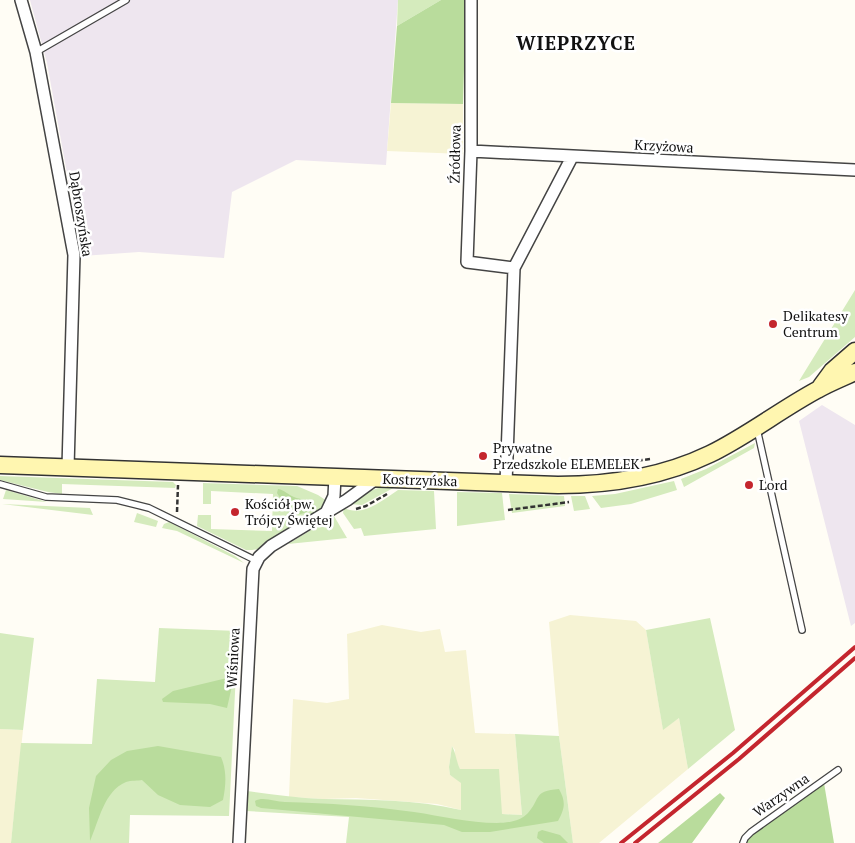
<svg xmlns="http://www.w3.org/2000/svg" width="855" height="843" font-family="'PT Serif',serif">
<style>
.industrial{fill:#eee6ef}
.farmland{fill:#f6f3d4}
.green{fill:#d5ebbd}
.forest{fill:#b9dc9c}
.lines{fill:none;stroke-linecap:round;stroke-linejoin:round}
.lane-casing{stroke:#444;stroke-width:8}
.street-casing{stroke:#444;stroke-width:14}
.secondary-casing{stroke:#333;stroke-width:19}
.path{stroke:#333;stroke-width:2.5;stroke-dasharray:5 2.5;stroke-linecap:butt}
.lane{stroke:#fff;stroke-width:5.5}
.street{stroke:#fff;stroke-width:11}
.secondary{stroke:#fff6b0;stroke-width:16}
.rail{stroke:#c4262e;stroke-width:4}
.poi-dot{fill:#c4262e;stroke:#fff;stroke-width:2}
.labels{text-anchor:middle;stroke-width:5;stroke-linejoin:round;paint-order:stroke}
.street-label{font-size:14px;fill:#111;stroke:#fff}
.poi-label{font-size:14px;fill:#111;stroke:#fff;text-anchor:start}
.district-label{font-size:19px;font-weight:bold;letter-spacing:1px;fill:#111;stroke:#fff}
</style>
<rect width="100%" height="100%" fill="#fffdf5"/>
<path class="industrial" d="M30,0H398L386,165L296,160L232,192L224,258L139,252L82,256L47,63Z
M822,405L855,425V623L851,626L799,421Z"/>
<path class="farmland" d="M391,103L463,104V154L387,151Z
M570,615L636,621L646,630L663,729L679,718L688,769L599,843H573L559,736L549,622Z
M382,625L421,632L440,629L445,652L466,650L475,733L515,734L522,815L502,814L460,769L454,757L455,750L452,746L449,767L450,775L461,782V810L437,804L424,803L356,798L323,799L289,797L293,699L327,703L349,699L347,634Z
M0,729L23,730L11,843H0Z"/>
<path class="green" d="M398,0H441L397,26Z
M855,290V337L809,377L799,381Z
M755,443L754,448L684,487L681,479L706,469Z
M0,476L173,482L176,485L175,488L62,484V494L48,492L0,480Z
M674,481L677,490L631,504L601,508L592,496L615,494Z
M203,483L297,486L318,495L327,501L325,506L306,520L265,542L258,549L252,550H246L197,526L198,515H211V529L272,531L273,494L211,491V504H203Z
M384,486H397L362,505L350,504L370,491Z
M6,490L47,502L3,499Z
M398,490L434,491L436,529L364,536L361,528L354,529L343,513L344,508C364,517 381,501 398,490Z
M457,492L502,493L505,520L457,526Z
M509,494L564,496L565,506L512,513Z
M571,496H585L590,509L574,511Z
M2,504L90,508L93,515Z
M137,513L158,521L156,527L134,522Z
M334,516L347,538L288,544Z
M169,522L235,556L244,563L177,531L162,528L164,524Z
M710,618L735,730L688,769L679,718L663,730L646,630Z
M159,628L238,631L229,816L130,815L129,843H11L21,743L92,744L97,679L155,682Z
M0,633L34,638L23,730L0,729Z
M515,734L559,736L573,843H346L349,817L246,811V791C271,794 297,798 323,799C369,800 415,799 461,810V783L450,775L449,767L452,746C456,753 456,761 460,769H499L502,814L522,815Z"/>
<path class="forest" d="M441,0H466L463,104L391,103L397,26Z
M278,489C285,490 288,495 294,497C301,500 305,498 311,503V509C302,516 293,516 284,510L280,498L277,493Z
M227,678L232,686L227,708L210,704L163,702L162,699L173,691Z
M158,746L221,757C227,771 226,785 223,800L210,807L180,805L158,795L142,780C138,781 131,780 126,782C104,791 99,821 90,841L89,808L96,776L111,760L127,751Z
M824,783L834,843H746L751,834Z
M559,789C566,802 565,808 558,821L490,832H462L444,825L261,808L256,806L255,801C263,796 275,802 285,802C328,803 371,806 414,812C441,816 469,823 497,823C507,823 521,821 528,813C541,798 533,791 559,789Z
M720,793L725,798L692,843H658Z
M542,830L560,835L568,843H544L537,838L538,832Z"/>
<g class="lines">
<g class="lane-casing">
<path id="lane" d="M36,52L126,0
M757,429L802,630
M0,484L46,497L117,500L149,508L257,561
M743,843L745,838L751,832L838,770"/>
</g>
<g class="street-casing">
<path id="street" d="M21,0L36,52L74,255L68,467
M471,0V151L467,262L514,268
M471,151L855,170
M506,483L514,268L572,157
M326,513L334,496L335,477
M239,843L253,569L259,557L271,546L347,500L377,478"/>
</g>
<g class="secondary-casing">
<path id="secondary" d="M821,386L832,371L855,351
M0,465L558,485C610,485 662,477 710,454C747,436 780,410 817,390C829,383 842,378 855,372"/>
</g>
<path class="path" d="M518,468L604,465L650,459
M356,509L366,506L387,494
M508,510L569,502
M177,512L178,485"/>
<use href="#lane" class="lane"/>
<use href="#street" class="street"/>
<use href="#secondary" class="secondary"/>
<path class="rail" d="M621,843L733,753L855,647
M635,843L739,759L855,658"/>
</g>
<g class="poi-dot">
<circle cx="773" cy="324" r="5"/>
<circle cx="483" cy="456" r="5"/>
<circle cx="749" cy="485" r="5"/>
<circle cx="235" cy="512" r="5"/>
</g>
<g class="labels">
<g class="street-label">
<text transform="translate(664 146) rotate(3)" y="5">Krzyżowa</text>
<text transform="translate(455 154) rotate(-89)" y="5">Źródłowa</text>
<text transform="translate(81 214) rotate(81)" y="5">Dąbroszyńska</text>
<text transform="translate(420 480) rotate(2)" y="5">Kostrzyńska</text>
<text transform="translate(233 658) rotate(-87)" y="5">Wiśniowa</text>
<text transform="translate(781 795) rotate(-35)" y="5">Warzywna</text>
</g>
<g class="poi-label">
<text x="783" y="321">Delikatesy<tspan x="783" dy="16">Centrum</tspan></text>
<text x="493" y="453">Prywatne<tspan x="493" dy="16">Przedszkole ELEMELEK</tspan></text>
<text x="759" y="490">Lord</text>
<text x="245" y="509">Kościół pw.<tspan x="245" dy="16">Trójcy Świętej</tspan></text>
</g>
<g class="district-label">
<text x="576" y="50">WIEPRZYCE</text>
</g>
</g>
</svg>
